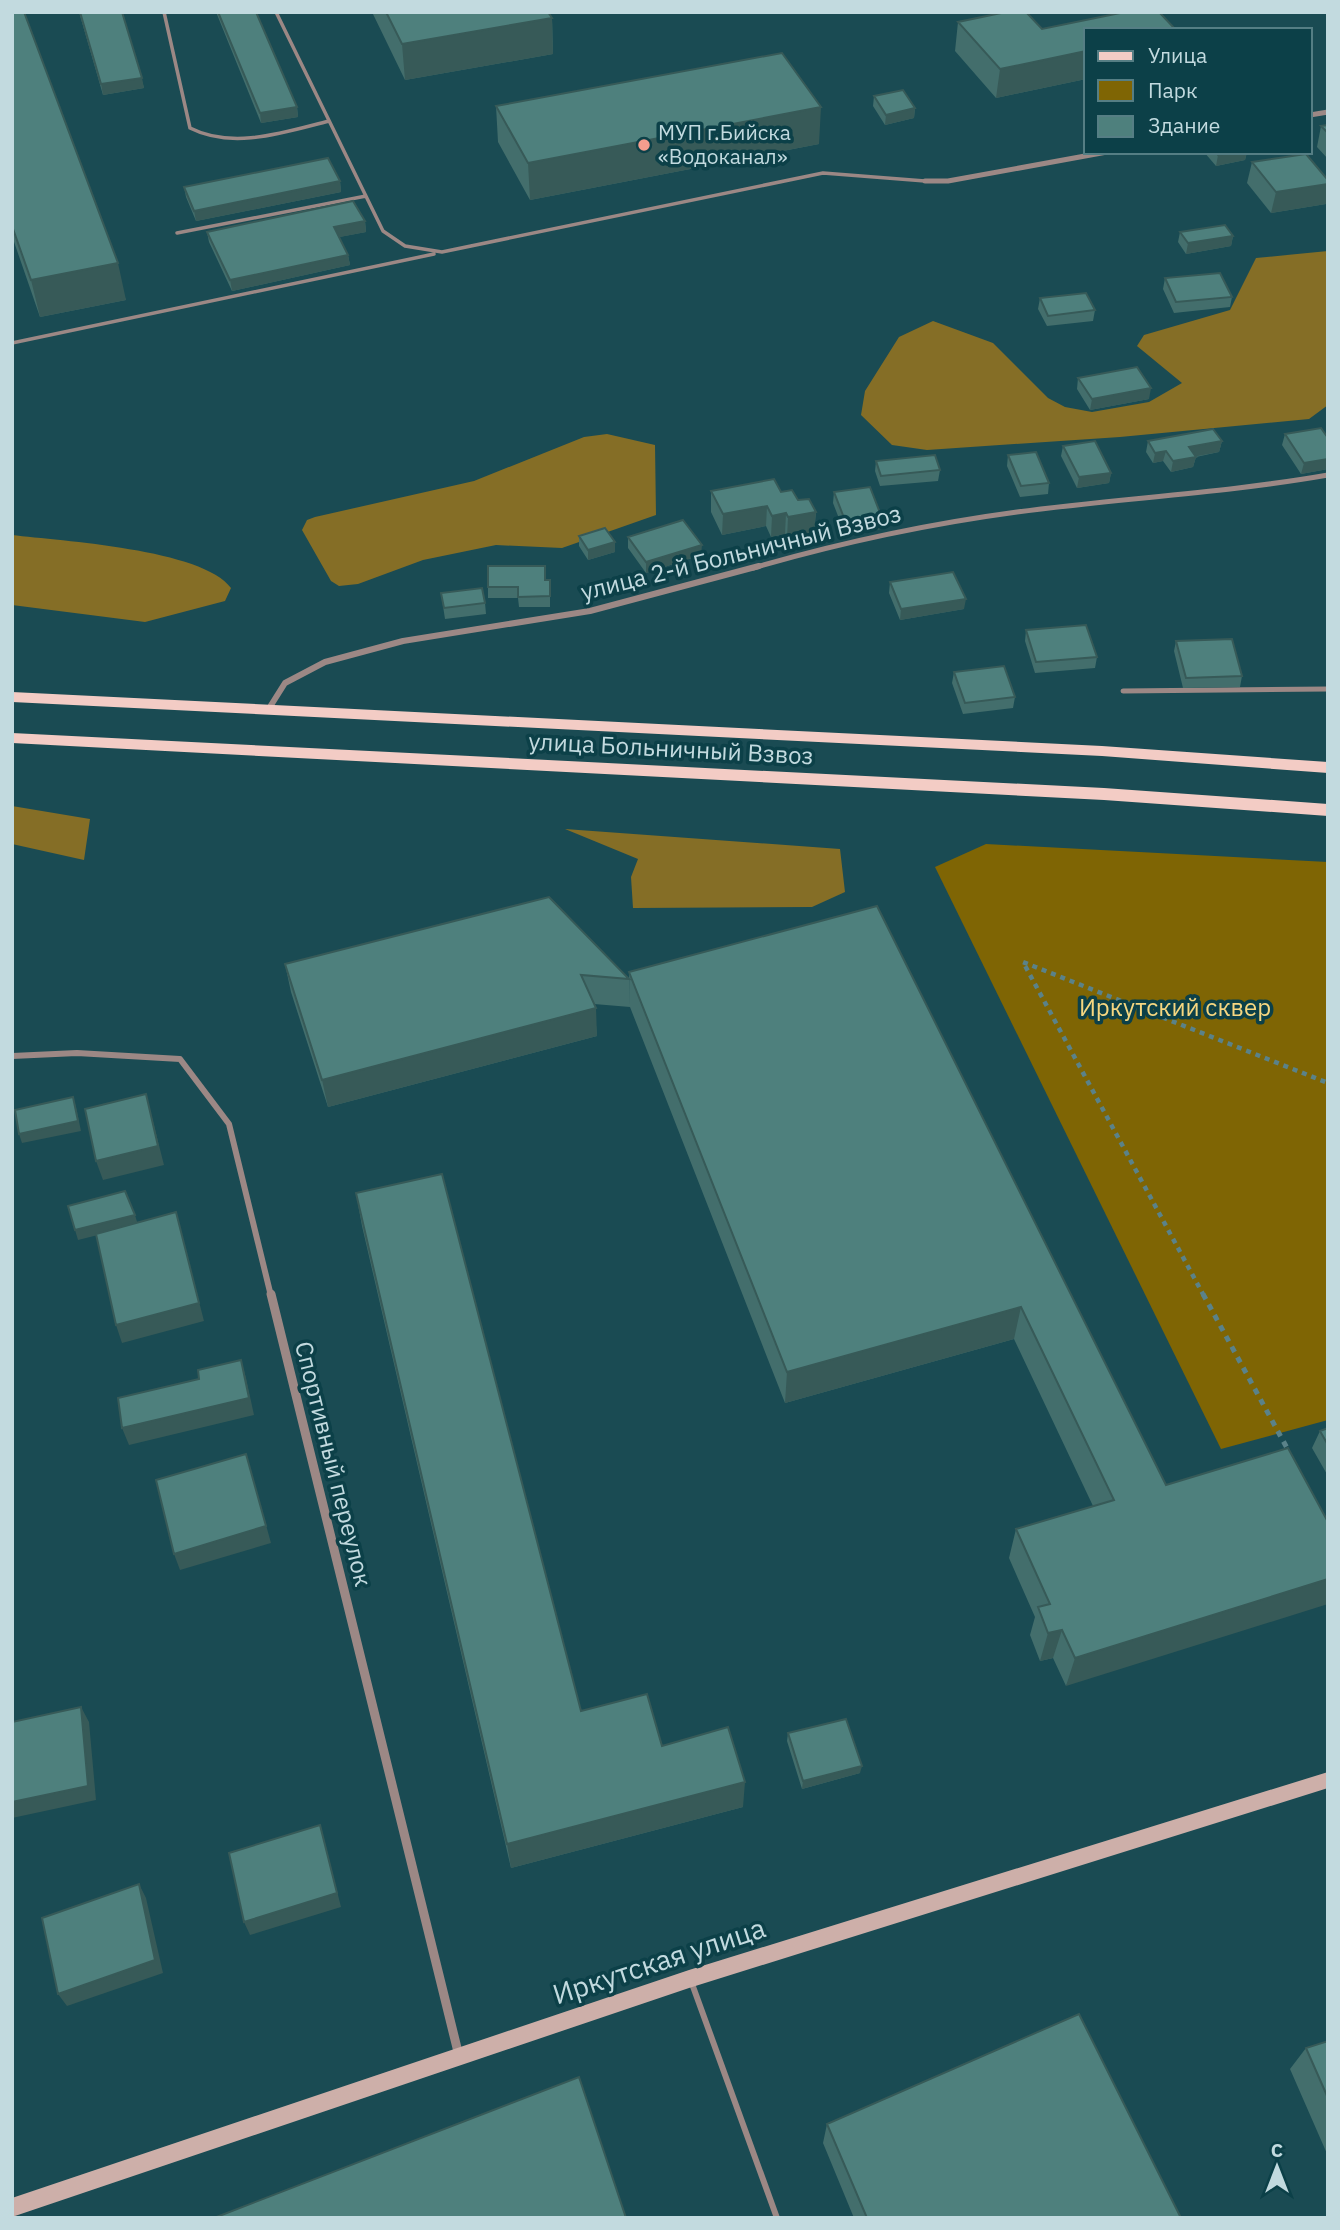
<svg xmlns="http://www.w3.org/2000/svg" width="1340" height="2230" font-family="'IBM Plex Sans',sans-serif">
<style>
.green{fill:#7f6504}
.forest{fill:#856e26}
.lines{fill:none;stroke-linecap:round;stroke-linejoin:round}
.path-far1{stroke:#5a8289;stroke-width:4.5;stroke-dasharray:5 5;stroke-linecap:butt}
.path{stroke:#5a8289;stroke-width:5;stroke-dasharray:6 6;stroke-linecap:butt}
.service-far2{stroke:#9c8885;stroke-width:3.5}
.service-far1{stroke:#9c8885;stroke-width:5}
.service{stroke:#9c8885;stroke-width:6}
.minor-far2{stroke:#9c8885;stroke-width:5}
.minor-far1{stroke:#9c8885;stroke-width:6}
.minor{stroke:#9c8885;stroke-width:9}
.secondary{fill:#cdafa9;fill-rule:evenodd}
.primary{fill:#f3ccc5;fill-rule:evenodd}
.wall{fill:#436e6c}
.shaded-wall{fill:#375a58}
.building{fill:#4e807d;stroke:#375a58;stroke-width:2}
.poi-dot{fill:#f59d8e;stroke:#0c4048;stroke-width:2.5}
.labels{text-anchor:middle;stroke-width:7;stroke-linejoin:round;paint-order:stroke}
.far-poi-label{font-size:21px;fill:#c2dadf;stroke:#0c4048;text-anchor:start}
.street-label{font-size:24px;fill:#c2dadf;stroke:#0c4048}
.park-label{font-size:24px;fill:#f6d780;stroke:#0c4048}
.near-street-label{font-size:28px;fill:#c2dadf;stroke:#0c4048}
</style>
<rect width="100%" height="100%" fill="#1a4b53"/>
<path class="green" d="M986,844L1328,862V1420L1221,1449L935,867Z"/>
<path class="forest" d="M1328,251V405L1309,419L1120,437L927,450L892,445L861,415L865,391L899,337L933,321L993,343L1048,398L1065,407L1092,412L1149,402L1182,383L1137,346L1144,335L1230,310L1256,258Z
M607,434L655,445L656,515L562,548L496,545L423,560L358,584L339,586L331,581L302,530L307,520L315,517L474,481L584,437Z
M12,535C61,541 203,549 231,588L225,601L145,622L12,605Z
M12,806L90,819L84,860L12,844Z
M565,829L840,849L845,892L812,907L633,908L631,877L638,859Z"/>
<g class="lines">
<path class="path-far1" d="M1204,1296L1023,962L1328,1083"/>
<path class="path" d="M1203,1294L1287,1448"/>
<path class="service-far2" d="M164,12L190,128C233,150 285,132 329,121
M276,12L383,231L405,246L442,252L823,173L925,181
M177,233L366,196
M12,343L434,254"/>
<path class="service-far1" d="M1123,691L1328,689"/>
<path class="service" d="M691,1981L777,2218"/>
<path class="minor-far2" d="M1310,115L1328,112
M925,181H948L1107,152
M753,568C839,543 928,524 1017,512C1121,498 1225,493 1328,475"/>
<path class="minor-far1" d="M268,710L285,683L325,662L403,641L590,611L759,566
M12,1056L77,1053L180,1059L229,1124L271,1296"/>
<path class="minor" d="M271,1294L459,2056"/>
<path class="secondary" d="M1328,1772V1788L689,1988L12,2217V2198L689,1970Z"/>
<path class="primary" d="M12,692L1102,746L1328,762V773L1102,756L12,702Z
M12,733L1104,788L1328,804V816L1104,800L12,743Z"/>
</g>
<path class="wall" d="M12,12L126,300L40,317L12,236Z
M79,12H122L144,88L103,95Z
M216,12H256L297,107L298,117L261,123Z
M372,12H548L552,18L553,54L405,80Z
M958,22L1042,29L1086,30V79L996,98L955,51Z
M874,96L915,108L914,118L885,125L873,106Z
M496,106L819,144L530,200L498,142Z
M1328,125V159L1317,147L1321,126Z
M1204,152H1247L1245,160L1216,166Z
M1252,162L1326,204L1271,213L1247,183Z
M340,181L341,192L196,221L186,197L184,187Z
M365,221L366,232L339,237L348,255L350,265L232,291L209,242L207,232Z
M1180,232L1233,236L1231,246L1186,254L1178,242Z
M1165,278L1232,297L1230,307L1174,313L1163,289Z
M1040,298L1095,310L1093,321L1047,326L1038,309Z
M1078,378L1149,399L1090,410L1077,389Z
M1285,434L1328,438V469L1301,474L1282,445Z
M1148,441H1222L1219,452L1196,457L1193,467L1171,472L1163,461L1153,463L1146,452Z
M1063,446L1111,473L1109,483L1077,488L1061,456Z
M1008,455L1049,483L1048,494L1020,497L1007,466Z
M876,461L940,470L938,481L880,486L875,471Z
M711,491L781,492L798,500L816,512L814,532L787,538L785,534L771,537L766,526L722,535L711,512Z
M834,492L881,529L845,534L833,503Z
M579,536L615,552L588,560L579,546Z
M628,537L701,555L646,573L628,548Z
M545,580H550V607H519L518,598H488V587Z
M890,582L964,609L900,620L889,593Z
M441,593L485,603L486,614L445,619Z
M1026,630L1097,657L1095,668L1035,673L1025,641Z
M1176,641L1242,676L1240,687L1183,688L1174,651Z
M954,672L1015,697L1013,708L963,714L952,683Z
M549,897L629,979L630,1007L594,1004L597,1036L328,1107L291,992L285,964Z
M877,906L1166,1485L1066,1686L1053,1658L1040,1661L1030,1635L1035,1617L1009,1558L1016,1529L1093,1506L1014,1339L785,1403L630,1007L629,972Z
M356,1193L581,1711L662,1746L743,1807L511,1868L362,1226Z
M1328,1428V1476L1312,1448L1320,1431Z
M788,1733L860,1773L802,1789L787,1741Z
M1328,2041V2156L1290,2069L1306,2048Z
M827,2124L1181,2218H854L823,2143Z"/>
<path class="shaded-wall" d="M552,18L553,54L405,80L402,44Z
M1086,51V79L996,98L1000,69Z
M142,78L144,88L103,95L101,84Z
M297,107L298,117L261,123L260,113Z
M821,107L819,144L530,200L528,163Z
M915,108L914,118L885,125L886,115Z
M1233,152H1247L1245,160L1216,166L1218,155Z
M340,181L341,192L196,221L194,211Z
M1328,184V195L1326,204L1271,213L1276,192Z
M365,221L366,232L335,238L334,227Z
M1233,236L1231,246L1186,254L1188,243Z
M348,255L350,265L232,291L230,280Z
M118,263L126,300L40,317L31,280Z
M1151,388L1149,399L1090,410L1092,399Z
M1222,441L1219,452L1187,458L1189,447Z
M1166,451L1163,461L1153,463L1155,453Z
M1196,457L1193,467L1171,472L1173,461Z
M1328,459V469L1301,474L1304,463Z
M1111,473L1109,483L1077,488L1079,477Z
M767,506L766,526L722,535L723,514Z
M816,512L814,532L787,538L788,517Z
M786,513L785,534L771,537L772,516Z
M882,518L881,529L845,534L846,523Z
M615,542V552L588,560V550Z
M702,545L701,555L646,573V562Z
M966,599L964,609L900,620L901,609Z
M596,1008L597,1036L328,1107L322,1080Z
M146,1094L164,1165L103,1180L96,1161Z
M73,1097L76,1107L81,1131L22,1143L19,1134Z
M176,1212L204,1321L122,1343L116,1325Z
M135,1215L138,1225L78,1240L75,1230Z
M1021,1307L1014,1339L785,1403L787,1372Z
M241,1360L246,1378L254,1415L129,1445L122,1428Z
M251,1471L271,1543L180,1570L174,1554Z
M1328,1579V1604L1066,1686L1075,1658Z
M1062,1630L1053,1658L1040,1661L1048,1633Z
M81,1707L89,1722L96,1800L12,1818V1802Z
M862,1766L860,1773L802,1789L803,1781Z
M745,1782L743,1807L511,1868L507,1844Z
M320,1825L324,1839L341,1907L250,1935L244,1922Z
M139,1884L146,1898L163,1973L67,2006L58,1994Z"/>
<path class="building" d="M12,12H24L118,263L31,280L12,226Z
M80,12H122L142,78L101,84Z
M218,12H256L297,107L260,113Z
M386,12H548L552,18L402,44Z
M1006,12H1026L1042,29L1125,12H1159L1176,30H1086V51L1000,69L958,22Z
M782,53L821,107L528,163L496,106Z
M903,90L915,108L886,115L874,96Z
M1328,125V133L1321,126Z
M1216,152H1233L1218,155Z
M1306,154L1328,180V184L1276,192L1252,162Z
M328,158L340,181L194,211L184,187Z
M353,201L365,221L334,227L348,255L230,280L207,232Z
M1225,225L1233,236L1188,243L1180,232Z
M1220,273L1232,297L1176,302L1165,278Z
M1086,293L1095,310L1048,316L1040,298Z
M1137,367L1151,388L1092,399L1078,378Z
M1321,428L1328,438V459L1304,463L1285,434Z
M1213,429L1222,441L1189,447L1196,457L1173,461L1166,451L1155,453L1148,441Z
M1095,441L1111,473L1079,477L1063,446Z
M1036,452L1049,483L1021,486L1008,455Z
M935,455L940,470L881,476L876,461Z
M774,479L781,492L792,490L798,500L809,499L816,512L788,517L786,513L772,516L767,506L723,514L711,491Z
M870,487L882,518L846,523L834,492Z
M683,520L702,545L646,562L628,537Z
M605,528L615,542L588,550L579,536Z
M488,566H545V580H550V596L518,597V587H488Z
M953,572L966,599L901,609L890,582Z
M482,588L485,603L444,608L441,593Z
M1086,625L1097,657L1036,662L1026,630Z
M1232,639L1242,676L1186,678L1176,641Z
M1004,666L1015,697L965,703L954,672Z
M549,897L629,979L581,975L596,1008L322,1080L285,964Z
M877,906L1166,1485L1288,1448L1328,1522V1579L1075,1658L1062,1630L1048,1633L1038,1607L1050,1604L1016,1529L1114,1500L1021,1307L787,1372L629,972Z
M146,1094L158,1146L96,1161L85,1109Z
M73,1097L78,1121L19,1134L15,1110Z
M442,1174L581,1711L647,1694L662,1746L728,1727L745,1782L507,1844L356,1193Z
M125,1191L135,1215L75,1230L68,1206Z
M176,1212L199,1303L116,1325L96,1234Z
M241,1360L249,1398L122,1428L118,1398L199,1379L198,1370Z
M1328,1428V1445L1320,1431Z
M246,1454L266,1526L174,1554L156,1480Z
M81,1707L88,1786L12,1802V1722Z
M846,1719L862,1766L803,1781L788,1733Z
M320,1825L337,1893L244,1922L229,1853Z
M139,1884L155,1960L58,1994L42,1918Z
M1079,2014L1181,2218H867L827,2124Z
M1328,2041V2098L1306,2048Z
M579,2077L626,2218H214Z"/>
<circle class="poi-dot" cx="644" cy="145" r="7"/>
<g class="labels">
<g class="far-poi-label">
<text x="658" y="140">МУП г.Бийска<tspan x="658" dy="24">«Водоканал»</tspan></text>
</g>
<g class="street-label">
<text transform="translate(741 553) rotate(-14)" y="8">улица 2-й Больничный Взвоз</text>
<text transform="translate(671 749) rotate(3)" y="8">улица Больничный Взвоз</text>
<text transform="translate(333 1464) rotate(76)" y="8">Спортивный переулок</text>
</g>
<g class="park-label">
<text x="1175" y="1016">Иркутский сквер</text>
</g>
<g class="near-street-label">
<text transform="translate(659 1961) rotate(-18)" y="10">Иркутская улица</text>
</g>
</g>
<rect width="1340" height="2230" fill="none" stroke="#c2dadf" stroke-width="28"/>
<rect x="1084" y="28" width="228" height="126" fill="#0c4048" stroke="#557e84" stroke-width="2"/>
<rect x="1098" y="51" width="35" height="10" fill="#f3ccc5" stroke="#557e84" stroke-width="2"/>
<text x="1148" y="63" font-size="21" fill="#c2dadf">Улица</text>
<rect x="1098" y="80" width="35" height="21" fill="#7f6504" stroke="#557e84" stroke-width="2"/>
<text x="1148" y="98" font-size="21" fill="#c2dadf">Парк</text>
<rect x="1098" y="116" width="35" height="21" fill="#4e807d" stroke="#557e84" stroke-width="2"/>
<text x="1148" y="133" font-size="21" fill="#c2dadf">Здание</text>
<g transform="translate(1277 2167)" stroke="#0c4048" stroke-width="5" paint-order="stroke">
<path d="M0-5L12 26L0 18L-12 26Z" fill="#c2dadf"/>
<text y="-10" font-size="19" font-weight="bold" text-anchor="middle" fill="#c2dadf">С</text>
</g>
</svg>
